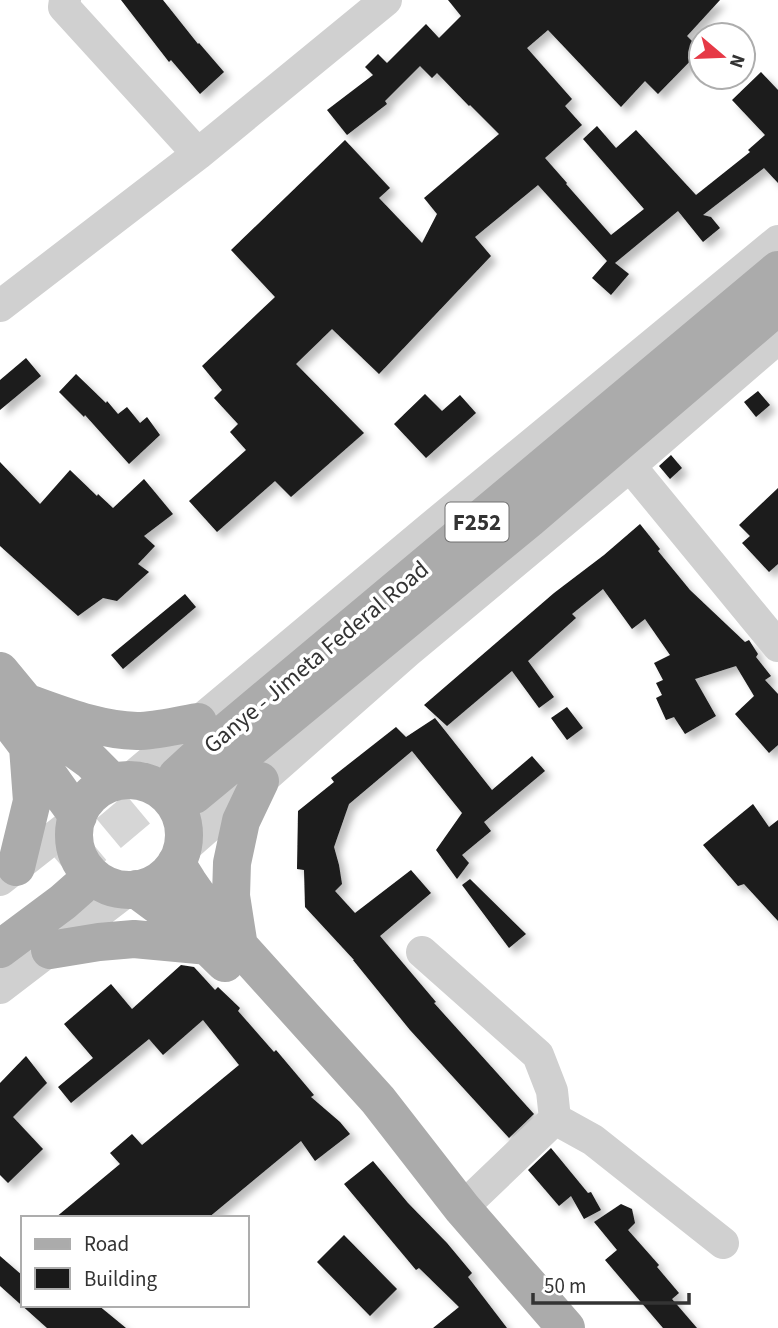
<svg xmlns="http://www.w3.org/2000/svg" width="778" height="1328" font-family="'Source Sans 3',sans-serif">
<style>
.building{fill:#1a1a1a;filter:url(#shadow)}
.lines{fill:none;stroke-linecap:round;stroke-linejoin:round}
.major-tunnel{stroke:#d6d6d6;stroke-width:38;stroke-dasharray:38 19;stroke-linecap:butt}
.minor{stroke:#d0d0d0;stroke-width:32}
.major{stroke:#ababab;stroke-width:38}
.labels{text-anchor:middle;stroke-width:7;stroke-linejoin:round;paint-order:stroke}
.shield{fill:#fff;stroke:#707070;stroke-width:2}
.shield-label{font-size:23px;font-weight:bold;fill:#333}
.street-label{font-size:24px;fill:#333;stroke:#fff}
</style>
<defs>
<filter id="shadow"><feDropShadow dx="6" dy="6" stdDeviation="3.5" flood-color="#0004"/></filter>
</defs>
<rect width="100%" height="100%" fill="#fff"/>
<path class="building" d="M121,0H163L198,44L199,43L224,72L200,94L171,60L169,62Z
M448,0H720L687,36L701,50L658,94L645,81L621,107L548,30L527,48L572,99L565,106L582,125L545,158L567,183L566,184L611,235L644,209L583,139L597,126L616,148L636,130L696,195L750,152L748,150L765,135L732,100L761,72L778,90V183L764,168L703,215L711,217L720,228L703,242L678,211L615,263L629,274L611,295L592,278L607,261L538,185L475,237L491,256L379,374L332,329L296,364L364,433L291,497L275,481L217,532L189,501L246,450L230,432L238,424L214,398L222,390L202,366L275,297L231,250L345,140L390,188L379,198L422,243L437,214L424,198L499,134L470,105L469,106L437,73L432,78L420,66L385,101L387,104L347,135L327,110L373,75L365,67L378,54L387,63L426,24L439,38L461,16Z
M26,358L41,376L0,410V380Z
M76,374L106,403L107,401L118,414L127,407L140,423L147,417L160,435L129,464L85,415L84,417L59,392Z
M758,391L770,405L756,417L744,402Z
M425,394L442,411L460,395L476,413L426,458L394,424Z
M671,455L682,468L670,479L659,466Z
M0,462L40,504L70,470L97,496L98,494L113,508L144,479L173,514L144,536L155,546L138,564L149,572L117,601L103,598L78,616L0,546Z
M778,488V564L769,572L742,543L750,536L739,525Z
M640,524L660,549L658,551L690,590L745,642L749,640L758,654L756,657L771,676L765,680L778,694V745L769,753L735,714L754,696L736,666L695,679L716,716L685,734L674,717L666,720L656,698L662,695L656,683L663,680L654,663L670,655L645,619L632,629L603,589L572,614L576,618L528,661L554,697L539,708L512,671L447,726L424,705L554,593L604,555Z
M185,594L196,607L123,669L111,655Z
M567,707L583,728L567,740L551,718Z
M435,718L492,790L532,756L545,771L484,822L491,831L462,855L469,863L457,879L436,850L462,813L412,751L349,804L334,847L339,865L342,884L335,891L355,913L411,870L431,893L380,936L436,1002L434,1003L534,1114L509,1138L410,1030L353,960H354L305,907L304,870L297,869L298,811L334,782L331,778L396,727L406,737Z
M753,804L769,827L778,820V921L744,884L738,886L703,845Z
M470,879L526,934L509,948L462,885Z
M181,965L194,967L215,990L218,987L240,1008L238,1011L274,1052L276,1050L314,1095L311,1097L340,1122L350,1134L315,1161L301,1141L208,1218H55L120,1164L110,1153L132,1134L142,1145L239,1065L203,1020L163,1055L149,1039L71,1103L58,1087L93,1058L64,1024L111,984L132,1009Z
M26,1056L47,1083L13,1117L43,1149L8,1183L0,1175V1083Z
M551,1148L588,1193L591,1192L601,1210L584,1219L571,1196L559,1206L528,1170Z
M373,1161L408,1203L447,1243L472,1273L468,1277L507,1328H433L459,1307L419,1268L416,1270L344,1184Z
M621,1204L632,1209L635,1223L628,1230L659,1265L657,1267L679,1293L672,1299L697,1328H663L605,1260L617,1250L594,1222Z
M344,1235L397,1289L370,1316L317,1262Z
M0,1256L23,1276V1305H98L126,1328H47L0,1286Z"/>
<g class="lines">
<path class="major-tunnel" d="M65,870L177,776"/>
<path class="minor" d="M65,0L64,7L198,154
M0,306L198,154L386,0
M630,466L778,646
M130,779L430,528L778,241
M182,850L407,652L630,466L778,338
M0,880L76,820
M422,952L538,1055L552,1091L555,1119L462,1208
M0,988L128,890
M555,1119L593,1140L723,1243"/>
<path class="major" d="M0,671L38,717L55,735L91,761L112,782
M25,702C62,715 98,730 137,731C157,731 178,725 198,722
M0,711C29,744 51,781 78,816
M177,776L214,742L778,270
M74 835a55 55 0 1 1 110 0a55 55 0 1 1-110 0Z
M194,795L530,518L778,306
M176,863L188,882L211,915L378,1100L462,1208L566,1328
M16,867L32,801L28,747
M136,889L190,929L225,963
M239,947L231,896L232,863L241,821L260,781
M0,949L63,902L80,887
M50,950L99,942L134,939L209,946"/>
</g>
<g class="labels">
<rect class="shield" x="445.5" y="502.5" width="63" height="39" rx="5"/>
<g class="shield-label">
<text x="477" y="530">F252</text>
</g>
<g class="street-label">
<text transform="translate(316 657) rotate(-40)" y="8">Ganye - Jimeta Federal Road</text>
</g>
</g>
<rect x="21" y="1216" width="228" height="91" fill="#ffffff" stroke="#adadad" stroke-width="2"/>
<rect x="35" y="1239" width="35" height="10" fill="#ababab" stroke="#adadad" stroke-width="2"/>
<text x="84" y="1251" font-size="21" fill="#333333">Road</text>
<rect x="35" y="1268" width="35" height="21" fill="#1a1a1a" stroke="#adadad" stroke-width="2"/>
<text x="84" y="1286" font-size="21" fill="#333333">Building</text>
<g transform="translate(722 56) rotate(109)"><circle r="33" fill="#ffffff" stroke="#adadad" stroke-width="2"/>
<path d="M0-5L12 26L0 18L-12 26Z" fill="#e63946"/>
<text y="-10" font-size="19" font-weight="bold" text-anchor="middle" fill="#333333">N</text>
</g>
<path d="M533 1293v10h156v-10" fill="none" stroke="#333333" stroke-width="3.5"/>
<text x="544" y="1293" font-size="21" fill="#333333" stroke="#ffffff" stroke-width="5" paint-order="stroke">50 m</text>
</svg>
